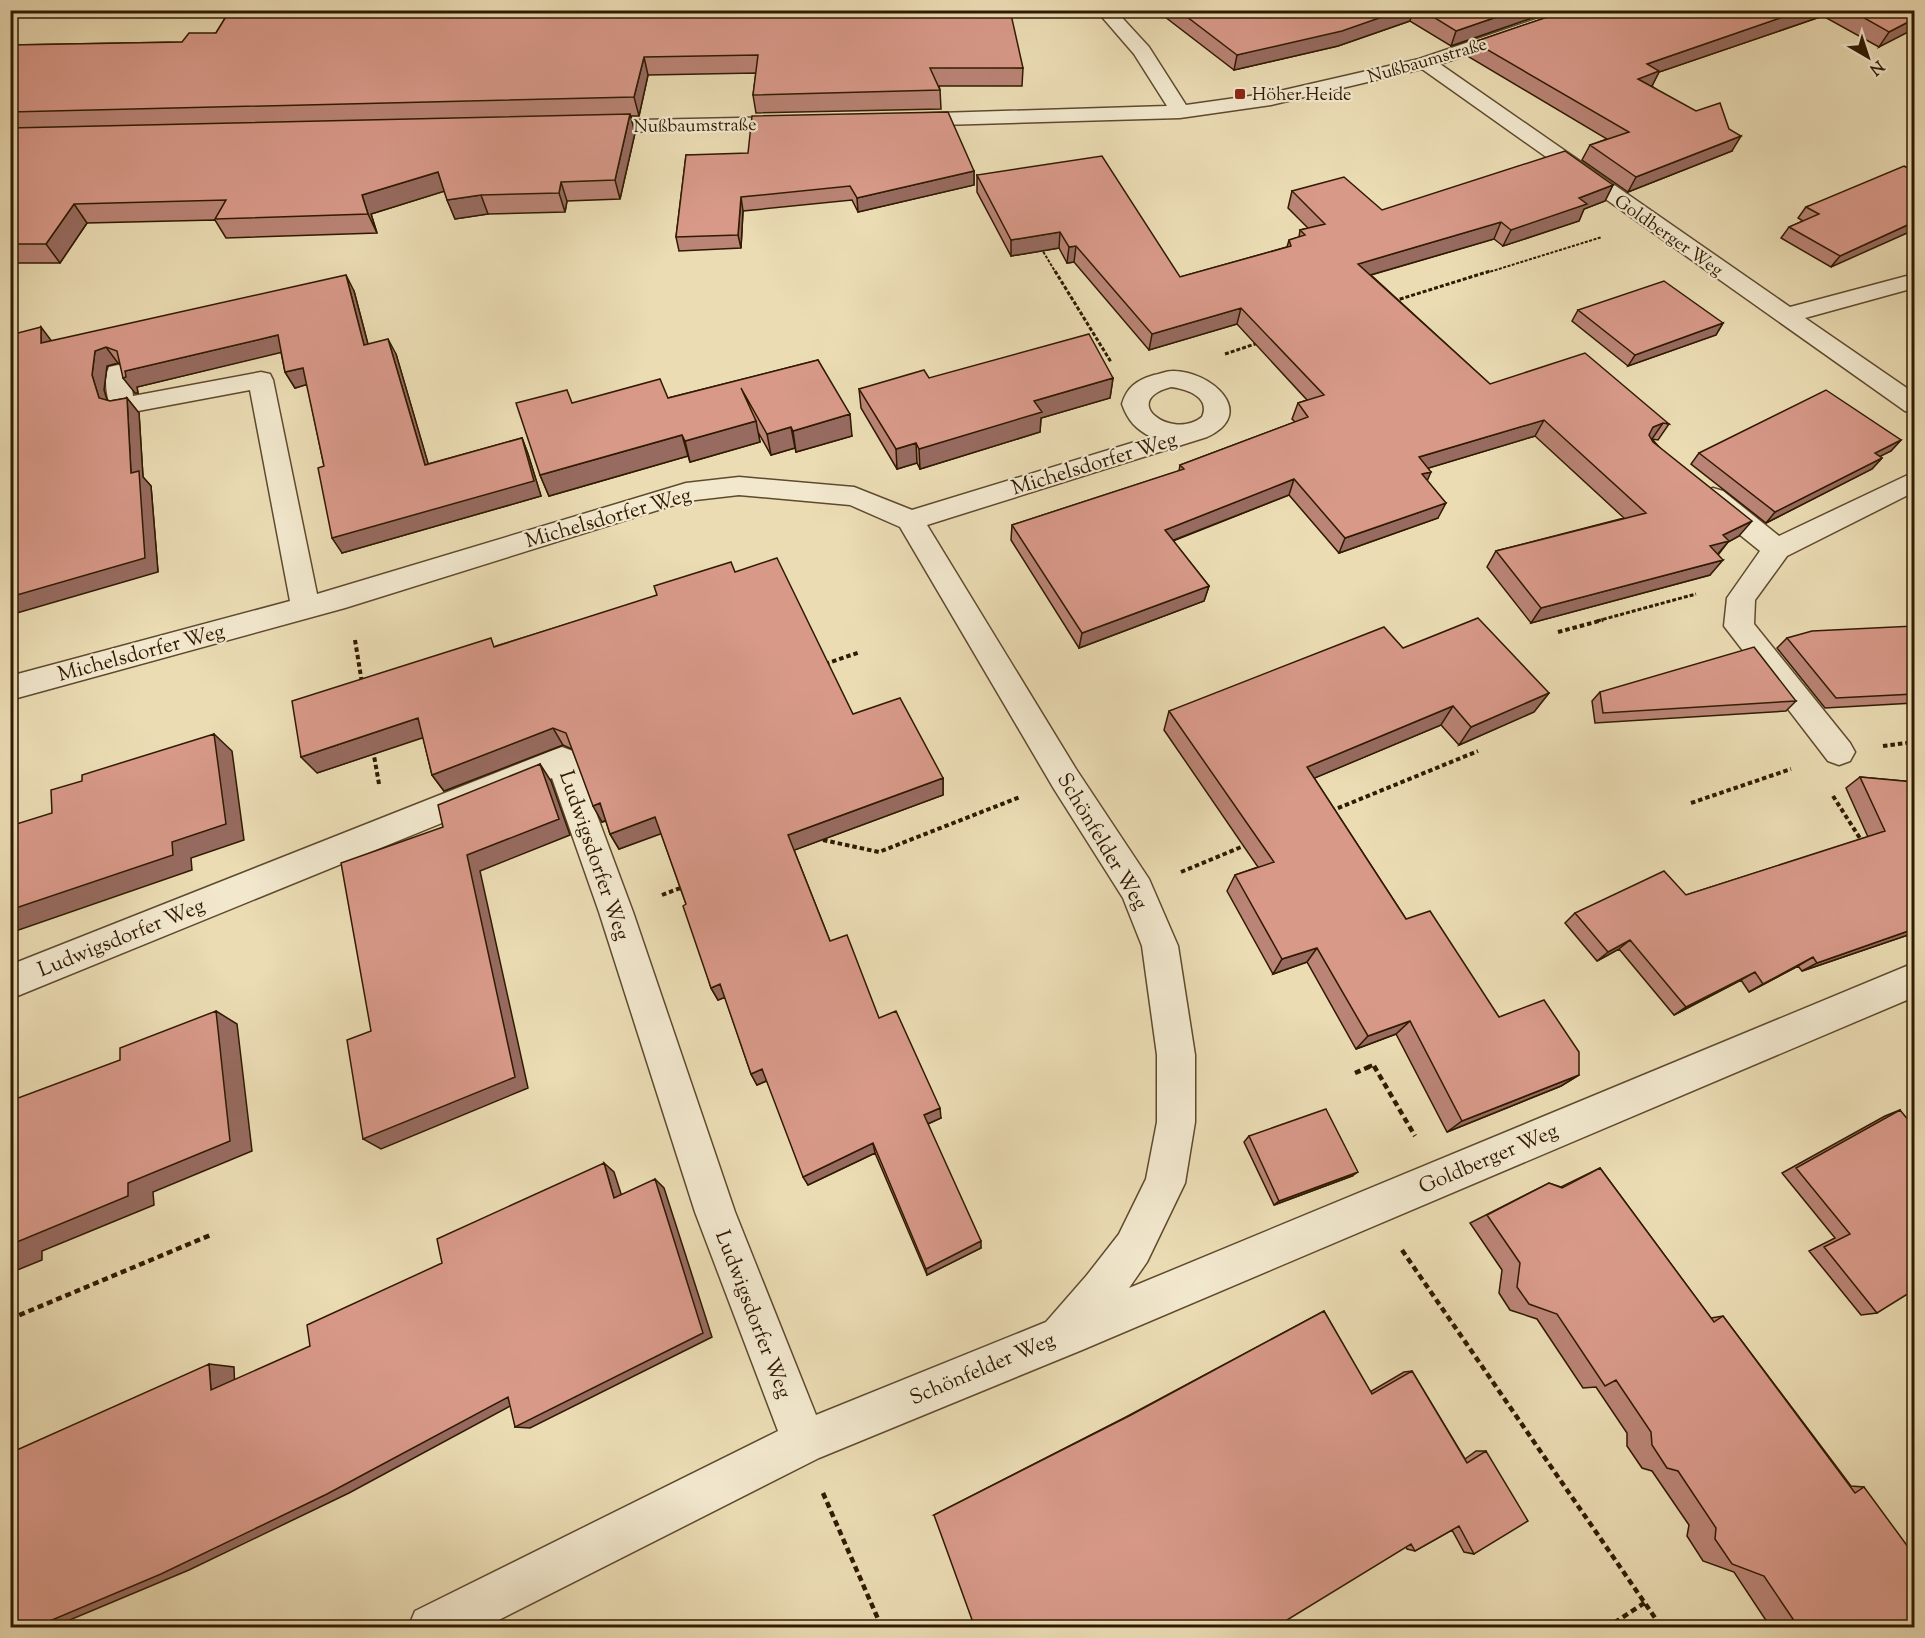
<svg xmlns="http://www.w3.org/2000/svg" width="1925" height="1638" font-family="'Sorts Mill Goudy',serif">
<style>
.lines{fill:none;stroke-linecap:round;stroke-linejoin:round}
.minor-casing{stroke:#5f4a2d;stroke-width:3}
.path-far3{stroke:#301a00;stroke-width:2;stroke-dasharray:3 1.5;stroke-linecap:butt}
.path-far2{stroke:#301a00;stroke-width:3;stroke-dasharray:4 2;stroke-linecap:butt}
.path-far1{stroke:#301a00;stroke-width:4;stroke-dasharray:4.5 3;stroke-linecap:butt}
.path{stroke:#301a00;stroke-width:4.5;stroke-dasharray:6 4;stroke-linecap:butt}
.minor{fill:#f2e8ce;fill-rule:evenodd}
.wall{fill:#ba8476;stroke:#301a00;stroke-width:1.5}
.shaded-wall{fill:#976b60;stroke:#301a00;stroke-width:1.5}
.building{fill:#d89989;stroke:#301a00;stroke-width:1.5}
.poi-dot{fill:#8f2418;stroke:#f2e8ce;stroke-width:2}
.labels{text-anchor:middle;stroke-width:4.5;stroke-linejoin:round;paint-order:stroke}
.far-street-label{font-size:18px;fill:#301a00;stroke:#f2e8ce}
.far-poi-label{font-size:18px;fill:#301a00;stroke:#f2e8ce;text-anchor:start}
.street-label{font-size:21px;fill:#301a00;stroke:#f2e8ce}
</style>
<rect width="100%" height="100%" fill="#ebdcb4"/>
<filter id="stains"><feTurbulence type="fractalNoise" baseFrequency=".00333" numOctaves="4"/><feColorMatrix values="0 0 0 0 .2 0 0 0 0 .09 0 0 0 0 .02 0 0 0 .5 -.17"/></filter>
<radialGradient id="worn" r=".72"><stop offset=".6" stop-color="#630" stop-opacity="0"/><stop offset="1" stop-color="#630" stop-opacity=".3"/></radialGradient>
<g class="lines">
<g class="minor-casing">
<path id="minor" d="M1096,10H1115L1149,47L1186,105L1271,93L1419,59L1563,10H1591L1588,14L1440,64L1790,307L1914,274V288L1805,318L1914,393V413L1905,411L1422,69L1271,105L1180,118L907,126L900,124L897,120L900,116L907,114L1167,106L1134,54Z
M796,117L803,119L806,123L803,127L590,133L583,131L580,127L583,123L590,121Z
M118,365L127,367L130,373L133,396L261,372L270,374L273,380L317,594L686,483L739,477L854,487L912,510L1151,437C1136,429 1128,421 1122,404C1127,387 1137,380 1154,375C1160,374 1166,371 1172,371C1210,370 1259,413 1207,437L927,525L1076,769L1149,879L1178,946L1195,1055V1122L1185,1183L1147,1262L1129,1288L1914,963V997L1082,1350L819,1458L483,1628H408L415,1611L778,1431L695,1212L599,912L552,778L10,999V965L551,751L562,747L573,751L633,912L735,1212L816,1415L1046,1322L1087,1275L1119,1234L1146,1179L1157,1122V1055L1142,946L1123,898L1054,789L900,527L850,505L739,495L687,501L345,608L10,700V676L290,601L250,390L122,414L113,412C107,402 103,378 109,367ZM1171,387C1187,389 1211,397 1202,417C1172,441 1118,401 1171,387Z
M1914,472V492L1787,556L1755,600L1754,624L1850,743L1855,752L1850,761L1839,765L1828,761L1724,626L1727,598L1760,551L1703,505L1699,498L1703,491L1713,488L1723,491L1779,536Z"/>
</g>
<path class="path-far3" d="M1041,248L1056,273
M1486,273L1602,237"/>
<path class="path-far2" d="M1055,271L1111,362
M1394,301L1490,271
M1225,354L1258,343
M1597,621L1696,594"/>
<path class="path-far1" d="M1558,632L1603,620
M355,640L362,683
M825,664L860,652
M1883,746L1914,742
M373,750L379,784
M1833,796L1863,843
M1691,803L1791,769
M1331,811L1478,751
M823,840L879,852L1020,797
M1181,872L1246,845
M662,895L683,887
M1368,1067L1373,1065L1374,1067"/>
<path class="path" d="M1374,1066L1415,1136
M1355,1073L1371,1066
M1402,1250L1662,1628
M10,1319L213,1234
M823,1493L882,1628
M1606,1628L1646,1602"/>
<use href="#minor" class="minor"/>
</g>
<path class="wall" d="M230,10L1023,68L1022,86H939L940,90L941,109L756,113L753,95L756,73L648,75L639,116H631L635,133L620,199L567,201L565,212L488,214L455,219L444,191L371,214L377,233L226,238L215,220L87,223L60,263H10V45L182,42L216,33Z
M1156,10H1555L1451,46L1410,21L1338,46L1234,70Z
M1568,10H1914L1879,47L1823,16L1659,72L1652,86L1732,151L1628,192L1582,160L1590,145L1607,139L1469,57L1474,42Z
M686,155L974,171V185L858,212L852,200L743,211L741,248L679,251L676,237Z
M1913,171L1831,267L1781,238L1789,227L1803,221L1798,218L1806,207Z
M977,175L1180,277L1287,247L1289,240L1299,237L1300,230L1308,228L1288,208L1292,191L1382,210L1613,185L1605,201L1584,209L1579,221L1503,246L1494,239L1371,275L1490,384L1669,424L1658,440L1652,439L1739,536L1728,542L1718,555L1710,575L1531,623L1487,567L1496,551L1624,518L1535,436L1428,468L1427,480L1438,518L1339,553L1289,495L1173,541L1209,586L1204,601L1079,648L1011,540L1012,525L1179,471L1180,465L1295,422L1292,419L1298,403L1307,400L1237,324L1149,350L1074,262L1067,263L1059,248L1011,256L977,192Z
M354,291L368,344L396,354L428,464L522,438L528,454L541,496L342,553L307,384L295,388L285,372L281,352L137,387L138,393H135L120,363H118L107,366L104,390L107,400L110,401L127,398L139,413L143,477L151,486L158,572L51,341Z
M1578,310L1723,323L1716,335L1628,366L1572,321Z
M818,360L852,436L796,452L795,448L771,455L758,432L760,442L690,462L688,456L549,496L540,475L572,403L668,398Z
M929,378H1113L1110,398L1041,418L1040,432L920,469L917,463L897,469L861,408L859,389Z
M1901,440L1891,451L1880,456L1882,458L1872,469L1766,523L1691,464L1699,453Z
M735,572L853,714L943,778V795L794,850L830,941L941,1118L928,1124L981,1248L927,1275L875,1153L808,1185L767,1081L757,1085L751,1074L725,997L718,1000L711,988L686,904L661,833L619,849L610,834L606,821L602,822L572,749L563,745L444,791L432,775L423,737L317,773L496,646Z
M1914,626V703L1825,708L1777,648L1787,638Z
M1403,648L1549,693L1534,712L1459,745L1441,725L1314,778L1406,919L1499,1017L1579,1075L1561,1086L1447,1132L1396,1034L1356,1049L1307,962L1273,974L1227,891L1235,875L1258,867L1164,730L1169,711Z
M1600,692L1796,701L1786,711L1595,723L1592,701Z
M1860,777L1914,782V933L1802,971L1798,966L1749,992L1741,980L1674,1015L1619,949L1597,961L1565,923L1575,913L1686,895L1868,837L1846,788Z
M1900,1110L1877,1313L1861,1315L1809,1251L1835,1238L1782,1173L1885,1116Z
M1249,1136L1352,1176L1274,1205L1244,1142Z
M1600,1168L1711,1318L1723,1316L1851,1486L1864,1487L1914,1628H1771L1734,1572L1703,1561L1687,1536L1689,1525L1652,1471L1642,1468L1627,1446V1433L1596,1387L1583,1388L1537,1319L1510,1310L1499,1293L1502,1270L1470,1223L1549,1183L1561,1187Z
M1324,1311L1370,1392L1404,1372L1412,1371L1465,1459L1476,1451H1486L1474,1554L1464,1552L1452,1530L1415,1551L1407,1549L1406,1547L934,1515L1126,1417Z"/>
<path class="shaded-wall" d="M1402,10H1413L1410,21L1338,46L1234,70L1237,55Z
M1517,10H1555L1451,46L1456,31Z
M1803,10H1826L1823,16L1659,72L1652,86L1631,94L1647,64Z
M1914,19V29L1879,47L1889,32Z
M644,57L648,75L639,116L634,97Z
M630,114L635,133L620,199L615,180Z
M1741,136L1732,151L1628,192L1636,177Z
M974,171V185L858,212L857,198Z
M438,172L445,191L371,214L377,233L368,214L362,195Z
M561,182L567,201L565,212L559,193Z
M1613,185L1605,201L1584,209L1579,221L1503,246L1511,230L1579,198Z
M481,195L488,214L455,219L447,200Z
M741,197L743,211L741,248L738,235Z
M74,204L87,223L60,263L46,244Z
M1501,222L1494,239L1353,280L1358,264Z
M1914,222V230L1831,267L1840,256Z
M1060,232L1059,248L1011,256V240Z
M1076,246L1074,262L1067,263L1069,247Z
M346,275L354,291L372,360L364,345Z
M1241,308L1237,324L1149,350L1152,334Z
M1723,323L1716,335L1628,366L1635,355Z
M41,327L53,343H41Z
M278,335L287,351L137,387L138,393H135L123,378L125,371Z
M388,339L396,354L433,480L425,465Z
M106,347L118,363L107,366L104,390L111,413L99,398L92,375L95,351Z
M303,368L312,383L295,388L285,372Z
M1113,378L1110,398L1041,418L1040,432L920,469L919,449L1034,401Z
M127,398L139,413L143,477L151,486L158,572L10,615V597L131,473Z
M850,414L852,436L796,452L793,431Z
M1544,420L1535,436L1412,473L1419,457Z
M756,421L760,442L690,462L685,441Z
M1663,423L1652,439L1642,443L1653,427Z
M791,427L795,448L771,455L767,434Z
M682,435L688,456L549,496L540,475Z
M522,438L528,454L541,496L342,553L332,538Z
M1901,440L1891,451L1865,464L1875,453Z
M916,443L917,463L897,469L896,449Z
M1882,458L1872,469L1766,523L1775,512Z
M1431,472L1424,488L1422,474Z
M1294,479L1289,495L1161,545L1165,530Z
M1446,503L1438,518L1339,553L1345,538Z
M1752,521L1739,536L1728,542L1716,556L1710,546L1723,535Z
M1723,560L1710,575L1531,623L1541,608Z
M1209,586L1204,601L1079,648L1082,633Z
M1549,693L1534,712L1459,745L1471,727Z
M1453,706L1441,725L1298,785L1307,767Z
M418,718L431,735L317,773L301,757Z
M553,728L563,745L444,791L432,775Z
M214,734L232,751L244,840L191,858L192,870L10,933V910L172,842Z
M540,764L551,781L570,835L480,871L528,1088L381,1149L363,1139L467,855Z
M943,778V795L792,851L788,835Z
M600,803L609,819L602,822L593,806Z
M655,817L663,833L619,849L610,834Z
M1914,929V933L1802,971L1817,963Z
M1630,940L1619,949L1597,961L1608,952Z
M1317,948L1307,962L1273,974L1282,959Z
M1813,957L1798,966L1749,992L1763,984Z
M1755,972L1741,980L1674,1015L1686,1007Z
M720,984L726,997L718,1000L711,988Z
M216,1011L237,1024L252,1151L153,1192L154,1205L42,1251V1260L10,1273L12,1244L128,1183Z
M1410,1021L1396,1034L1356,1049L1368,1036Z
M762,1069L768,1080L757,1085L751,1074Z
M1579,1075L1561,1086L1447,1132L1462,1121Z
M940,1108L941,1118L925,1125L924,1115Z
M873,1143L875,1153L808,1185L803,1177Z
M604,1163L614,1172L625,1206L614,1198Z
M1358,1172L1352,1176L1274,1205L1279,1201Z
M655,1179L664,1188L712,1337L530,1428L515,1427Z
M981,1241V1248L927,1275L926,1269Z
M209,1364L234,1367L235,1393L211,1390Z
M508,1397L523,1399L349,1493L189,1570L53,1627L33,1628Z"/>
<path class="building" d="M230,10H1010L1023,68H930L940,90L753,95L758,55L644,57L634,97L10,112V45L182,42L189,33H216Z
M1178,10H1402L1342,31L1237,55Z
M1422,10H1517L1456,31Z
M1568,10H1803L1647,64L1659,71L1638,79L1696,111L1720,103L1729,129L1741,136L1636,177L1590,145L1629,132L1474,42Z
M1850,10H1914V19L1889,32Z
M948,112L974,171L857,198L850,186L741,197L738,235L676,237L686,155L748,153L752,116Z
M630,114L615,180L561,182L559,193L481,195L447,200L438,172L362,195L368,214L215,219L226,200L74,204L46,244H10V128Z
M1565,151L1613,185L1579,198L1587,204L1511,230L1501,222L1358,264L1490,384L1585,353L1669,424L1663,423L1653,427L1649,435L1653,442L1752,521L1723,535L1729,541L1710,546L1723,560L1541,608L1496,551L1646,513L1544,420L1419,457L1431,472L1422,474L1446,503L1345,538L1294,479L1165,530L1209,586L1082,633L1012,525L1184,469L1180,465L1308,417L1298,403L1324,395L1241,308L1152,334L1076,246L1069,247L1060,232L1011,240L977,175L1102,156L1180,277L1291,246L1289,240L1305,235L1300,230L1325,224L1292,191L1344,177L1382,210Z
M1904,166L1913,171L1914,170V222L1840,256L1789,227L1819,214L1806,207Z
M346,275L364,345L388,339L425,465L522,438L534,481L332,538L318,468L324,466L303,368L285,372L278,335L125,371L126,377L123,378L117,351L106,347L95,351L92,375L99,398L110,401L127,398L131,473L139,471L145,558L10,597V335L41,327V343Z
M1664,281L1723,323L1635,355L1578,310Z
M1089,334L1113,378L1034,401L1042,412L919,449L916,443L896,449L859,389L924,370L929,378Z
M818,360L850,414L793,431L791,427L767,434L741,388L756,421L685,441L682,435L540,475L516,403L567,390L572,403L660,379L668,398Z
M1826,390L1901,440L1875,453L1882,458L1775,512L1699,453Z
M777,558L853,714L900,698L943,778L788,835L830,941L847,935L879,1018L896,1011L940,1108L924,1115L981,1241L926,1269L873,1143L803,1177L762,1069L751,1074L720,984L711,988L683,906L686,904L655,817L610,834L600,803L593,806L566,733L553,728L432,775L418,718L301,757L292,701L491,638L494,647L657,595L654,586L731,562L735,572Z
M1478,618L1549,693L1471,727L1453,706L1307,767L1406,919L1430,911L1499,1017L1544,1000L1579,1052V1075L1462,1121L1410,1021L1368,1036L1317,948L1282,959L1235,875L1274,862L1169,711L1384,627L1403,648Z
M1914,626V694L1836,698L1787,638L1812,631Z
M1754,647L1796,701L1603,713L1600,692Z
M214,734L226,824L172,842L173,855L10,910V826L52,813L51,790L82,781V775Z
M540,764L559,819L467,855L515,1077L363,1139L347,1040L371,1031L341,863L443,827L438,805Z
M1860,777L1914,782V929L1817,963L1813,957L1763,984L1755,972L1686,1007L1630,940L1608,952L1575,913L1664,871L1686,895L1885,831Z
M216,1011L230,1141L128,1183V1196L12,1244L11,1253L10,1254V1101L120,1060V1048Z
M1326,1109L1358,1172L1279,1201L1249,1136Z
M1900,1110L1914,1127V1290L1877,1313L1824,1247L1850,1234L1796,1168Z
M604,1163L614,1198L655,1179L703,1333L515,1427L508,1397L327,1494L161,1574L33,1628H10V1453L209,1364L211,1390L310,1346L307,1325L442,1263L437,1239Z
M1600,1168L1714,1322L1723,1316L1855,1493L1864,1487L1914,1555V1628H1799L1764,1576L1732,1564L1715,1539L1716,1528L1678,1471L1667,1468L1652,1445L1651,1432L1616,1380L1605,1386L1557,1314L1529,1304L1517,1287L1520,1263L1487,1215L1549,1183L1562,1188Z
M1324,1311L1372,1394L1412,1371L1467,1463L1486,1451L1528,1521L1474,1554L1459,1526L1415,1551L1411,1544L1274,1628H975L934,1515L1129,1416Z"/>
<rect class="poi-dot" x="1234" y="88" width="12" height="12" rx="3"/>
<g class="labels">
<g class="far-street-label">
<text transform="translate(1427 60) rotate(-16)" y="6">Nußbaumstraße</text>
<text transform="translate(695 125) rotate(-1)" y="6">Nußbaumstraße</text>
<text transform="translate(1669 235) rotate(35)" y="6">Goldberger Weg</text>
</g>
<g class="far-poi-label">
<text x="1252" y="100">Höher Heide</text>
</g>
<g class="street-label">
<text transform="translate(1094 463) rotate(-17)" y="7">Michelsdorfer Weg</text>
<text transform="translate(608 517) rotate(-16)" y="7">Michelsdorfer Weg</text>
<text transform="translate(141 652) rotate(-15)" y="7">Michelsdorfer Weg</text>
<text transform="translate(1103 841) rotate(59)" y="7">Schönfelder Weg</text>
<text transform="translate(595 855) rotate(71)" y="7">Ludwigsdorfer Weg</text>
<text transform="translate(121 937) rotate(-22)" y="7">Ludwigsdorfer Weg</text>
<text transform="translate(1488 1158) rotate(-23)" y="7">Goldberger Weg</text>
<text transform="translate(754 1314) rotate(69)" y="7">Ludwigsdorfer Weg</text>
<text transform="translate(982 1368) rotate(-23)" y="7">Schönfelder Weg</text>
</g>
</g>
<rect width="1925" height="1638" fill="none" stroke="#ebdcb4" stroke-width="36"/>
<rect x="12" y="12" width="1901" height="1614" fill="none" stroke="#301a00" stroke-width="3"/>
<rect x="18" y="18" width="1889" height="1602" fill="none" stroke="#301a00" stroke-width="1.5"/>
<g transform="translate(1868 57) rotate(141)" stroke="#f2e8ce" stroke-width="4.5" paint-order="stroke">
<path d="M0-4.5L10 22L0 15L-10 22Z" fill="#301a00"/>
<text y="-9" font-size="16" font-weight="bold" text-anchor="middle" fill="#301a00">N</text>
</g>
<rect width="100%" height="100%" filter="url(#stains)"/>
<rect width="100%" height="100%" fill="url(#worn)"/>
</svg>
